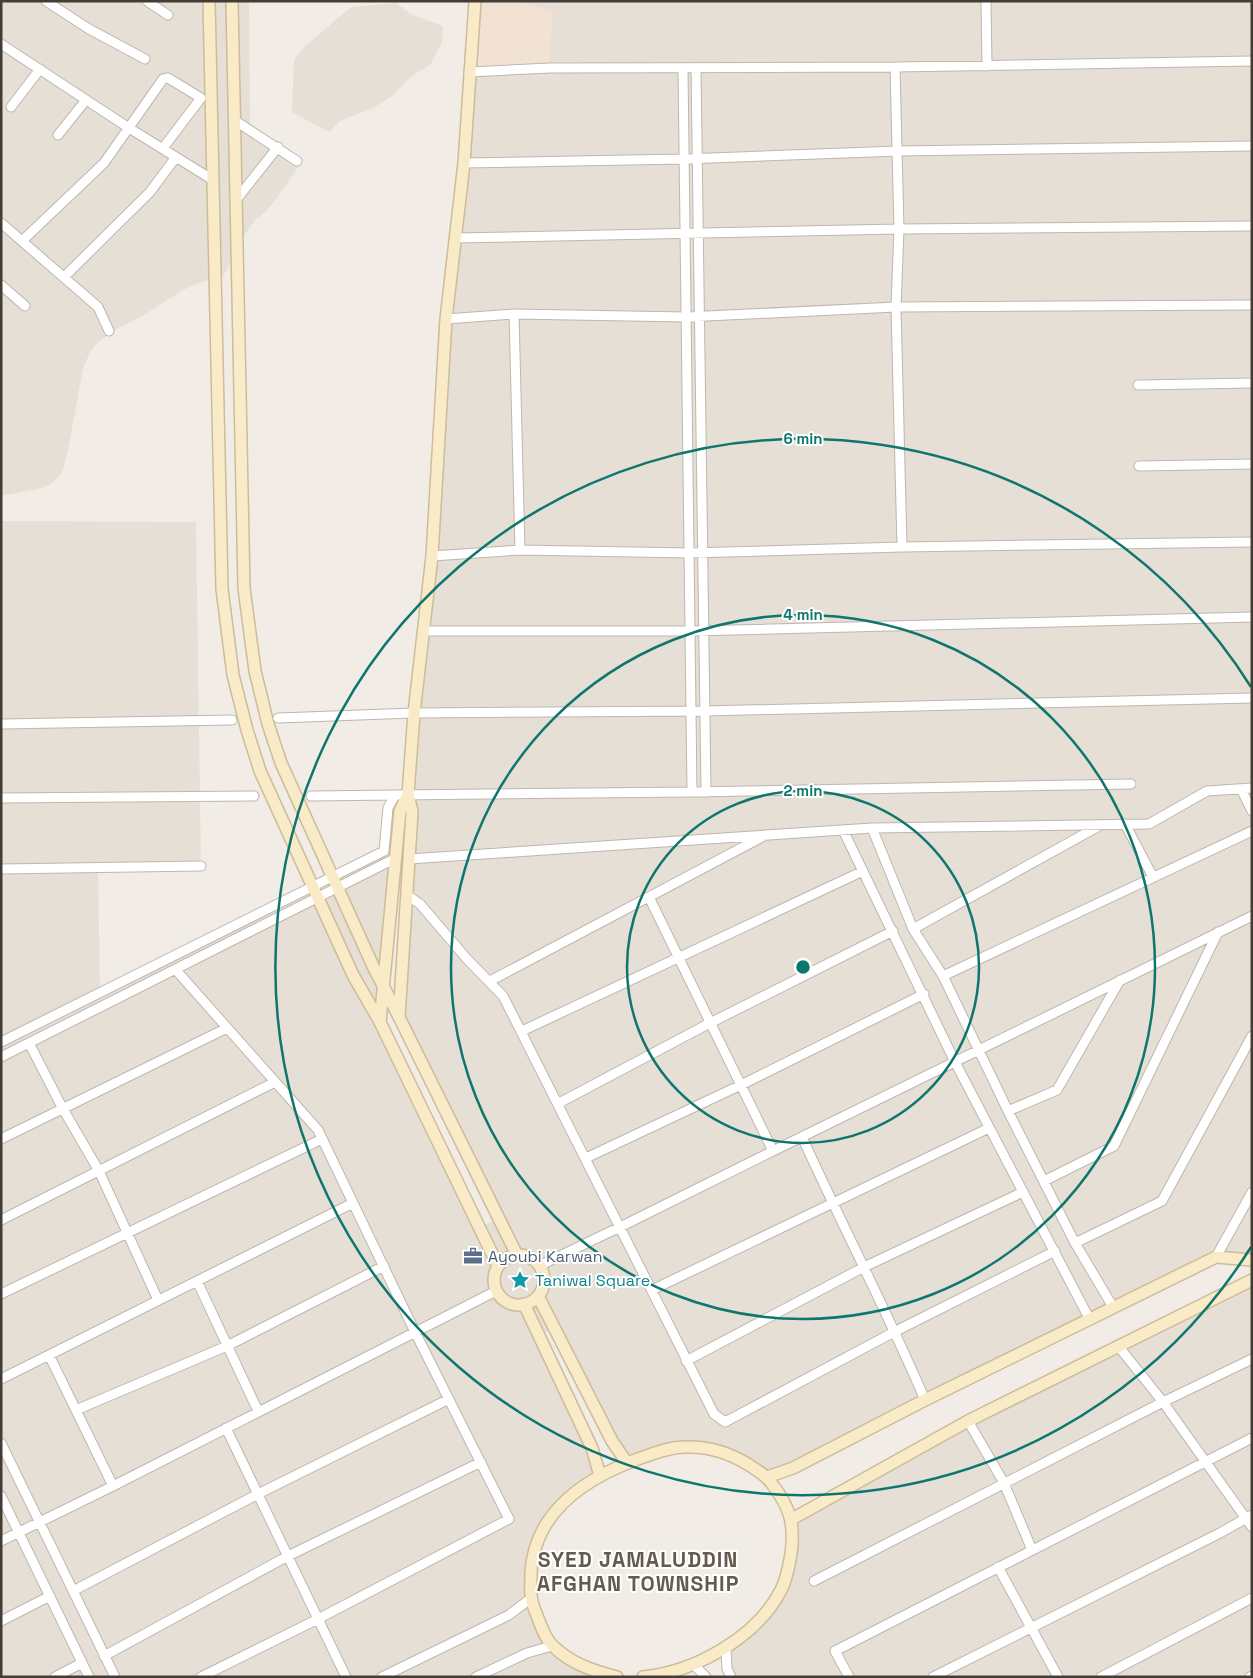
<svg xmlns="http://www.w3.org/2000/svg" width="1253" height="1678" font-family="'Space Grotesk',sans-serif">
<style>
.residential{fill:#e5dfd5;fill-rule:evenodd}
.commercial{fill:#f2e2d3}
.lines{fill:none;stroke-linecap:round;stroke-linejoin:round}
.street-casing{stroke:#bfb7ad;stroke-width:11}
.secondary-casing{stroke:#cdbc99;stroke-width:14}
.street{stroke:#fff;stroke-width:9}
.secondary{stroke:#f9eac8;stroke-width:11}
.ring{fill:none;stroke:#0f766e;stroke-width:2.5}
.labels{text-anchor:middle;stroke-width:4;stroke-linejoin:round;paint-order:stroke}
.service-label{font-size:16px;fill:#4e5e75;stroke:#fff;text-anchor:start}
.culture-label{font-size:16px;fill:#0d838f;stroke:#fff;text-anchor:start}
.district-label{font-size:21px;font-weight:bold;letter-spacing:1px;fill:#655a4e;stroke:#fff}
.centre{fill:#0f766e;stroke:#fff;stroke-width:2.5}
.ring-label{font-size:15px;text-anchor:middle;font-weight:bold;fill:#0f766e;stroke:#fff;stroke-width:4;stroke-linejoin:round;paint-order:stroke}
</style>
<rect width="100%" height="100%" fill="#f1ede6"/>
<path class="residential" d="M1,1H249L250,125L303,160L275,201L262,215L255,220L245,234L225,273L221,277L199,283L183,290L147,313L110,333L95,345L89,354L83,369L69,445L64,466L60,475L52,483L42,488L1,496Z
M475,1H1252V1260L1215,1258L767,1477L740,1459L684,1447L627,1463L554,1328L539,1336L600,1476L570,1496L536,1542L530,1599L552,1646L617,1677H1V521L196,522L201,866L98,868L100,992L384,851L395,795L408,794ZM408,795L399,1017L498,1219L479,1227L380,1022Z
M396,3L412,15L443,26L442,42L430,65L413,75L391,97L371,109L340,121L329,132L292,112L294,60L303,48L351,7Z
M1252,1280V1677H731L726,1648L782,1589L792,1519Z"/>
<path class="commercial" d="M475,1H514L552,10L550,68L469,72Z"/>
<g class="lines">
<g class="street-casing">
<path id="street" d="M46,1L89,29L145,59
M147,1L168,15
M986,1L987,66
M1,44L129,128L213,180
M895,67L899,229L896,307L902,547
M683,68L692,792
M696,68L706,792
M469,72L550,68L895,67L1252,61
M11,107L40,69
M234,120L297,161
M58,135L86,100
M464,163L684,159L898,151L1252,146
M236,200L278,147
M1,223L98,307L109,331
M456,238L899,229L1252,226
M22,241L104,163L163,79L168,78L201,98L163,148
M64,277L150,192L176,157
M1,285L25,306
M514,314L520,550
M446,319L514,314L686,317L896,307L1252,305
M1138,385L1252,383
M1139,466L1252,464
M432,556L520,550L689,553L902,547L1252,542
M423,631H692L1252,617
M278,718L414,713L705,711L1252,698
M1,724L232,720
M1241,789L1252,811
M311,796L395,795
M1,798L254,796
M1125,824L1153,877
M872,828L913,929L943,976L1008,1111L1075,1243L1113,1307
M843,830L955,1062L1090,1320
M409,859L872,828L1149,824L1207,791L1252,788
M1,869L201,866
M407,895L420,904L467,959L503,996L714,1414L725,1422L896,1331L1055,1251
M649,897L773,1151
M913,929L1099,826
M175,969L318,1130L415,1332L509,1519L318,1619L201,1677
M943,976L1252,831
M490,981L762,837
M522,1031L863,871
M1,1042L384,851L388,808L395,795L692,792L1131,784
M29,1043L63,1109L99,1171L158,1300
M1,1057L396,858
M559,1103L710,1023L893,931
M1008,1111L1057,1090L1120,980
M802,1137C842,1225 887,1311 925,1400
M1,1139L227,1028
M586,1158L741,1085L924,994
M1044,1181L1114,1146L1218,932
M1,1220L275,1082
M1075,1243L1162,1201L1252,1036
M1216,1257L1252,1192
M539,1266L620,1227L773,1151L1252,916
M197,1281L258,1411
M652,1290L989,1128
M1,1294L322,1139
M1119,1347L1163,1402L1252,1527
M49,1355L113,1486
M686,1361L864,1267L1023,1192
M1,1379L353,1203
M76,1410L227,1346L384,1266
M968,1421L1004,1483L1032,1550
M226,1428L346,1677
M1,1443L115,1677
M1,1496L89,1677
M1,1541L113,1486L496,1291
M998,1567L1058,1677
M814,1581L1163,1402L1252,1359
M73,1591L258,1494L449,1399
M1,1621L50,1596
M726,1648L727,1669L731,1677
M104,1656L288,1556L481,1462
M693,1664L706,1677
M55,1677L82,1663
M382,1677L509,1615L530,1599
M476,1677L527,1653L552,1646
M849,1677L835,1651L1252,1438
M933,1677L1220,1533L1252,1515
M1101,1677L1252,1598
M1250,1677L1252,1676"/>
</g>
<g class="secondary-casing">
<path id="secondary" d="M209,1L222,589L233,675L247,730L260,771L353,975L380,1022
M232,1L244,588L255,671L268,724L281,763L373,966L398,1015
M475,1L464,163L446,319L432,556L414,713L408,794L412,812L399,1017L517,1255
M408,794L400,811L380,1022L498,1266
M494 1280a25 25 0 1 1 50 0a25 25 0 1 1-50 0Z
M538,1296L612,1441L627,1463
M524,1304L592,1448L600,1476
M767,1477L793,1468L925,1400L1216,1257L1252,1260
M792,1519L968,1421L1252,1280
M617,1677C594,1671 571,1664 553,1646C545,1639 540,1623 536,1613C529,1596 531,1590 531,1573C534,1512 586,1478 638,1459C652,1454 669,1447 685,1447C708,1446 730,1453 749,1465C758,1471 766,1475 772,1484C790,1507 795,1524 791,1554C789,1565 787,1579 781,1590C757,1637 695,1672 643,1677"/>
</g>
<use href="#street" class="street"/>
<use href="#secondary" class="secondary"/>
</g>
<g class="ring">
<circle cx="803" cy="967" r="176"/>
<circle cx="803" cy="967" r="352"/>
<path d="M1251 1247A528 528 0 1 1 1251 687"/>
</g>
<defs>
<g id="office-bare" transform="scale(1.5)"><path d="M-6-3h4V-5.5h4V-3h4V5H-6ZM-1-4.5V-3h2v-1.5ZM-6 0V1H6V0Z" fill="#5c6f8a" stroke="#fff" stroke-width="2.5" paint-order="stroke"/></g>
<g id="sight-bare" transform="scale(1.5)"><path d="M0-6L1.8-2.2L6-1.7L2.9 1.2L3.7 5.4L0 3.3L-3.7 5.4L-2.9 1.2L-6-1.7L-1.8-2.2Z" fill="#0f9aa8" stroke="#fff" stroke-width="2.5" paint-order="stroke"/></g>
</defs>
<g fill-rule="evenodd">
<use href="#office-bare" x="473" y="1256"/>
<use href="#sight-bare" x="520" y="1280"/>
</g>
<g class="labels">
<g class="service-label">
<text x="488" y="1262">Ayoubi Karwan</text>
</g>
<g class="culture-label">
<text x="535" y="1286">Taniwal Square</text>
</g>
<g class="district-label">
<text x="638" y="1567">SYED JAMALUDDIN<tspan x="638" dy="24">AFGHAN TOWNSHIP</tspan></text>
</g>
</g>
<circle cx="803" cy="967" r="8" class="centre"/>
<g class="ring-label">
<text x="803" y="444">6 min</text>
<text x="803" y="620">4 min</text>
<text x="803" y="796">2 min</text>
</g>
<rect width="1253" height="1678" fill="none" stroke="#433d36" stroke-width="5"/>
</svg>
